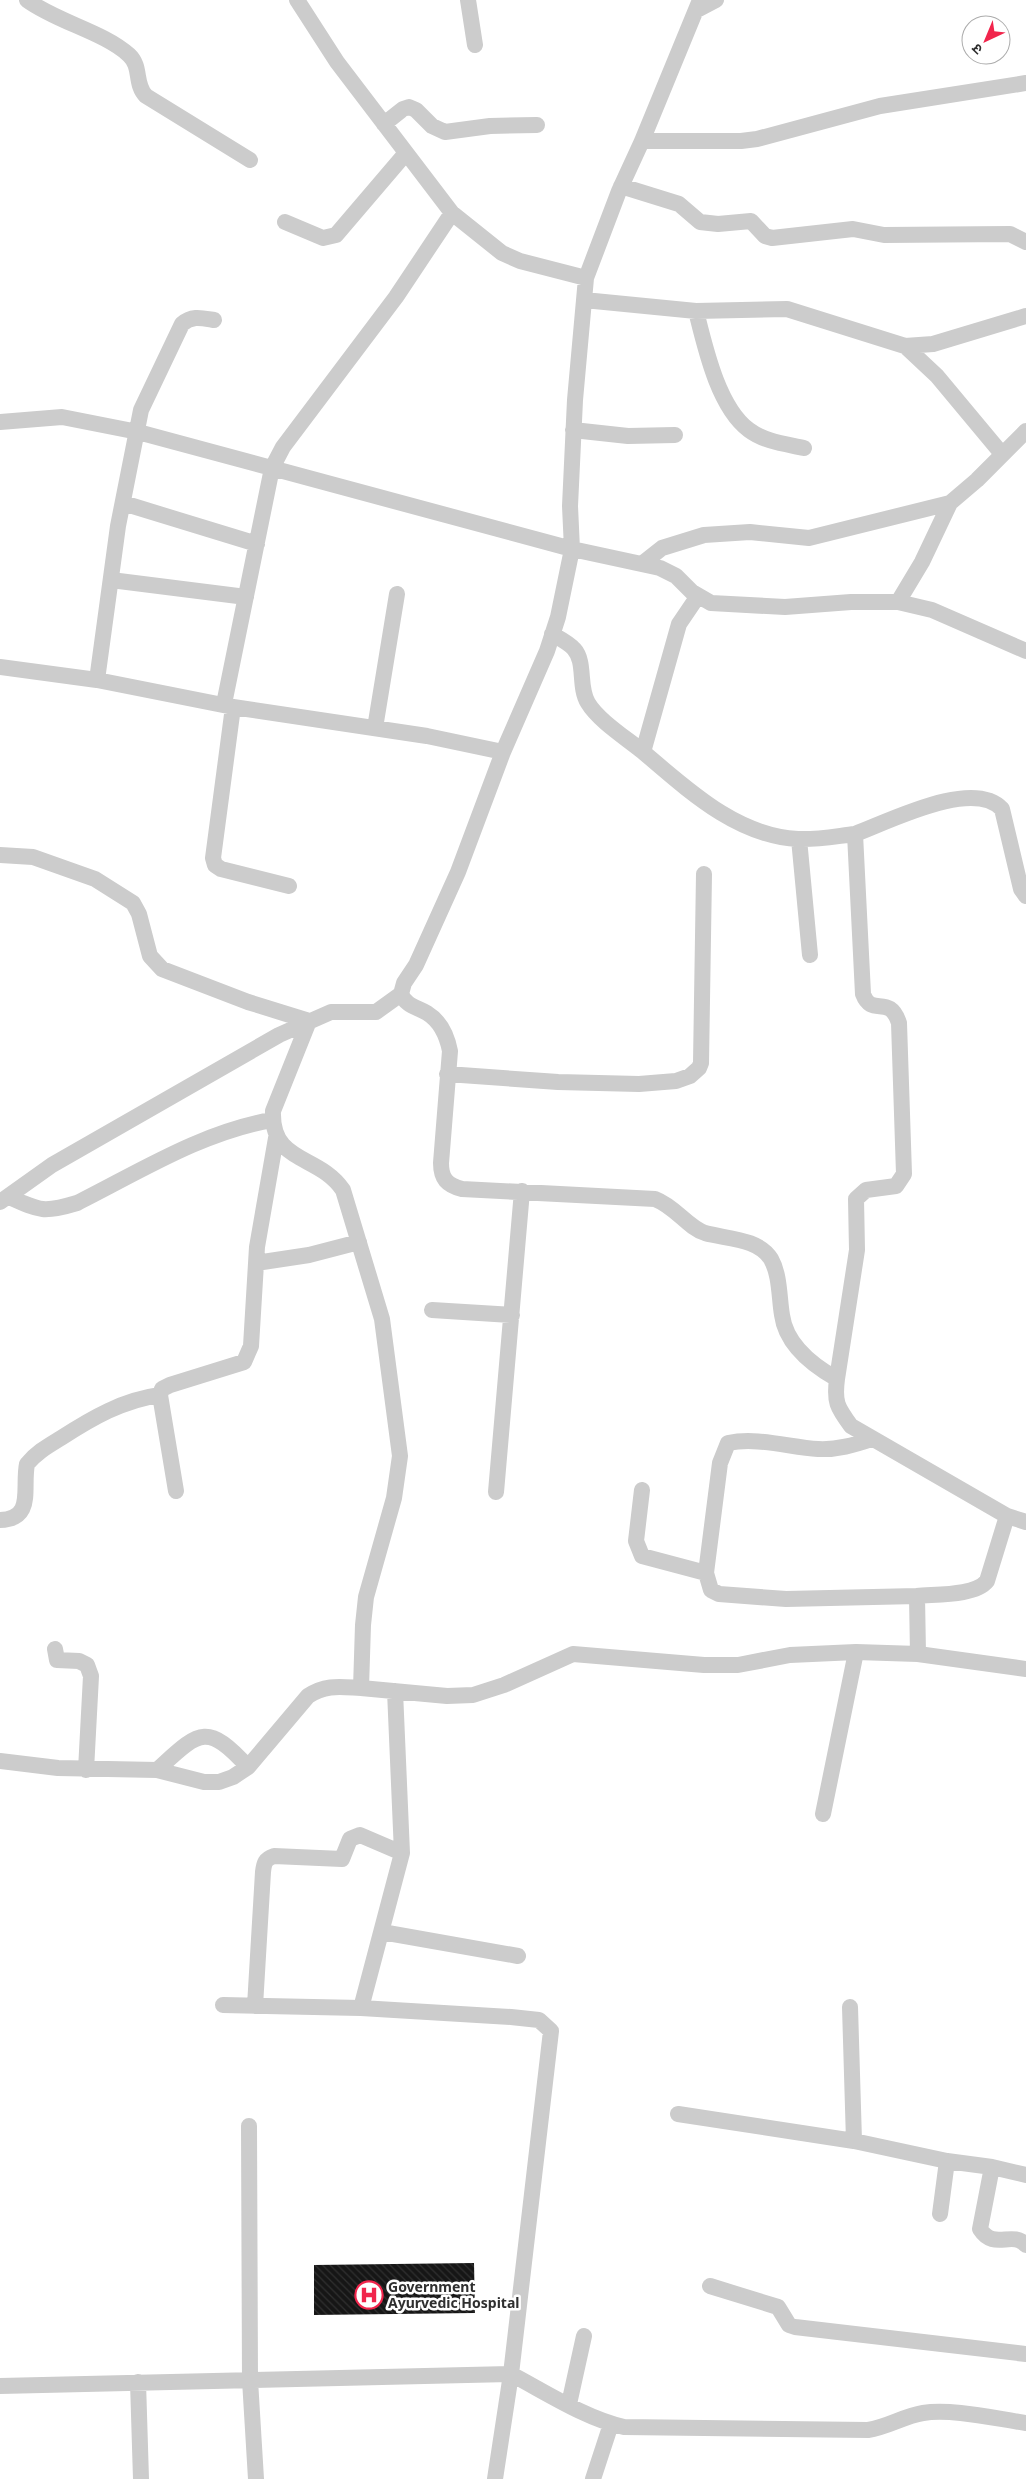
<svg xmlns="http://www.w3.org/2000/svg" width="1026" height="2479" font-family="'Noto Sans','Noto Sans Devanagari',sans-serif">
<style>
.building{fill:url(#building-back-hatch)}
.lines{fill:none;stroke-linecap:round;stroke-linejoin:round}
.minor{stroke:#ccc;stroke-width:16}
.labels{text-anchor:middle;stroke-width:5;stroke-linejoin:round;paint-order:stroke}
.poi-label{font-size:14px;font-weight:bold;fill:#2f2f2f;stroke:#fff;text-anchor:start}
</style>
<defs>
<pattern id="building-back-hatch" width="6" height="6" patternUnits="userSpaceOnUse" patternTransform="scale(1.25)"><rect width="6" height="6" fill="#161616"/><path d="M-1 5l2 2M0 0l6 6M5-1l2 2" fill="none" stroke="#303030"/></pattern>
</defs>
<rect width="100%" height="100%" fill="#fff"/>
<path class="building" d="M474,2263L475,2313L314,2315V2265Z"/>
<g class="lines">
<path class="minor" d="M27,0C57,22 104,32 129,55C142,67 134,84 146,96L250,160
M297,0L337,62L452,213L502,253L520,261L586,278
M468,0L475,45
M700,0L642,141L619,191L586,278L575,400L570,506L572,549L558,617L547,651L503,752L458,872L416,965L404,983L401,994C406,1006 417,1007 427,1013C440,1021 447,1036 450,1051L441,1163C441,1179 447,1185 462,1189L655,1199C676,1207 687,1227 705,1233C726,1239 758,1238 771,1259C780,1275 779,1297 782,1315C786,1345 812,1365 837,1379C834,1402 837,1407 851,1426L1007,1516L1026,1522
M697,10L716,0
M384,124L403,109L409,107L416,110L432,126L445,132L490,126L537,125
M642,141H741L757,139L880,106L1026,83
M621,186L679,204L700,222L718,224L751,221L765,236L772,238L853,229L884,235L1010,234L1026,242
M285,222L323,238L336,235L406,153
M584,300L696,311L787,309L905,346L933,344L1026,316
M696,311C705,347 718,407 749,430C765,442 786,444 804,448
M905,346L937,376L1002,454
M0,422L62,417L138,432L572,549L660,568L676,576L692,592L711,603L785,607L851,602H898L932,610L1026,651
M573,430L628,436L675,435
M123,503L257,544
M643,563L662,548L704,535L750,532L809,538L950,503L977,480L1026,431
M111,580L246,597
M898,602L922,562L950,503
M552,634C559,638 569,643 574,649C586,662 578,687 588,703C598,720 626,738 642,751C687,789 736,836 798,839C817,840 837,836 855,834L863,994C872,1018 889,993 899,1023L904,1174L896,1186L866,1190L856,1199L857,1250L837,1379
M0,667L97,680L233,707L427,736L503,752
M97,680L118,526L141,410L182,324C192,315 202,318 214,320
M224,704L272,468L283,447L396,297L452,213
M233,707L213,858L215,865L221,869L289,886
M375,728L397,594
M643,752L679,624L698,596
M855,834C890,821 973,778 1002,809L1021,889L1026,896
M799,839L810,955
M0,855L33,857L95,879L133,903L139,914L150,956L162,969L248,1002L309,1021L273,1111C271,1164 319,1154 343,1190L382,1319L400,1456L394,1498L366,1597L363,1625L361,1688L447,1696L473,1695L504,1685L573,1654L704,1665H738L790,1655L856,1652L918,1654L1026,1669
M447,1074L558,1082L639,1084L676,1081L690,1076L699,1068L701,1063L704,874
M9,1197C40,1211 44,1213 77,1203C139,1172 202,1132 272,1120
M0,1202L52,1165L279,1035L331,1012H376L401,994
M256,1263L309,1255L359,1242
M432,1310L512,1315
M642,1490L636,1541L642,1556L706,1573L711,1590L719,1594L786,1599L917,1596L918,1654
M176,1491L160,1395L162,1389L170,1385L244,1362L251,1346L257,1247L276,1138
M496,1492L522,1191
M0,1520C35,1519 22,1488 27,1464C37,1452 48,1446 61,1438C92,1418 123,1400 160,1395
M706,1573L720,1463L728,1443C757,1437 789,1447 818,1449C837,1450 854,1445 872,1439
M917,1596C935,1594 975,1596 987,1581L1007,1516
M55,1649L57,1660L79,1661L87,1665L91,1676L86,1770
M395,1691L402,1853L361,2008L511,2017L539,2020L551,2031L511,2374L495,2479
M0,1761L58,1768L157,1770L204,1782H219L233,1777L248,1767L308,1696C326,1684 341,1687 361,1688
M157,1770C199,1732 206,1721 248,1767
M823,1814L856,1652
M382,1932L518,1956
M223,2005L361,2008
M255,2006L263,1872C264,1863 265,1859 274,1856L342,1859L350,1839L360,1835L402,1853
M850,2007L854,2141
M678,2114L854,2141L947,2161L992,2167L980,2229C994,2251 1012,2230 1026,2245
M249,2126L250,2380L256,2479
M992,2167L1026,2175
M940,2214L947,2161
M710,2286L778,2307L789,2325L795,2327L1026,2354
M138,2382L141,2479
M0,2386L511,2374C547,2393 585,2418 624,2427L868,2430C888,2427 904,2416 923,2413C951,2408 997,2419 1026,2423
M569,2404L584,2336
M593,2479L611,2424"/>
</g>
<defs>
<g id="hospital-ring" transform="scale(1.4375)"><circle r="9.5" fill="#fff" stroke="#f1254c" stroke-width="1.5"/><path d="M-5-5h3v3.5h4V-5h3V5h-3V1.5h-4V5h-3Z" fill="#f1254c"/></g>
</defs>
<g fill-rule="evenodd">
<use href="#hospital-ring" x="369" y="2295"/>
</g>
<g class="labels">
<g class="poi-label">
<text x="388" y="2292">Government<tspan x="388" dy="16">Ayurvedic Hospital</tspan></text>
</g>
</g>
<g transform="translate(986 40) rotate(224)"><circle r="24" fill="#ffffff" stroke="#acacac"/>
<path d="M0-4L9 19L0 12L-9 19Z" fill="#f1254c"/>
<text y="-8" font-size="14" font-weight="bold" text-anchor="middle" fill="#2f2f2f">उ</text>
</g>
</svg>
